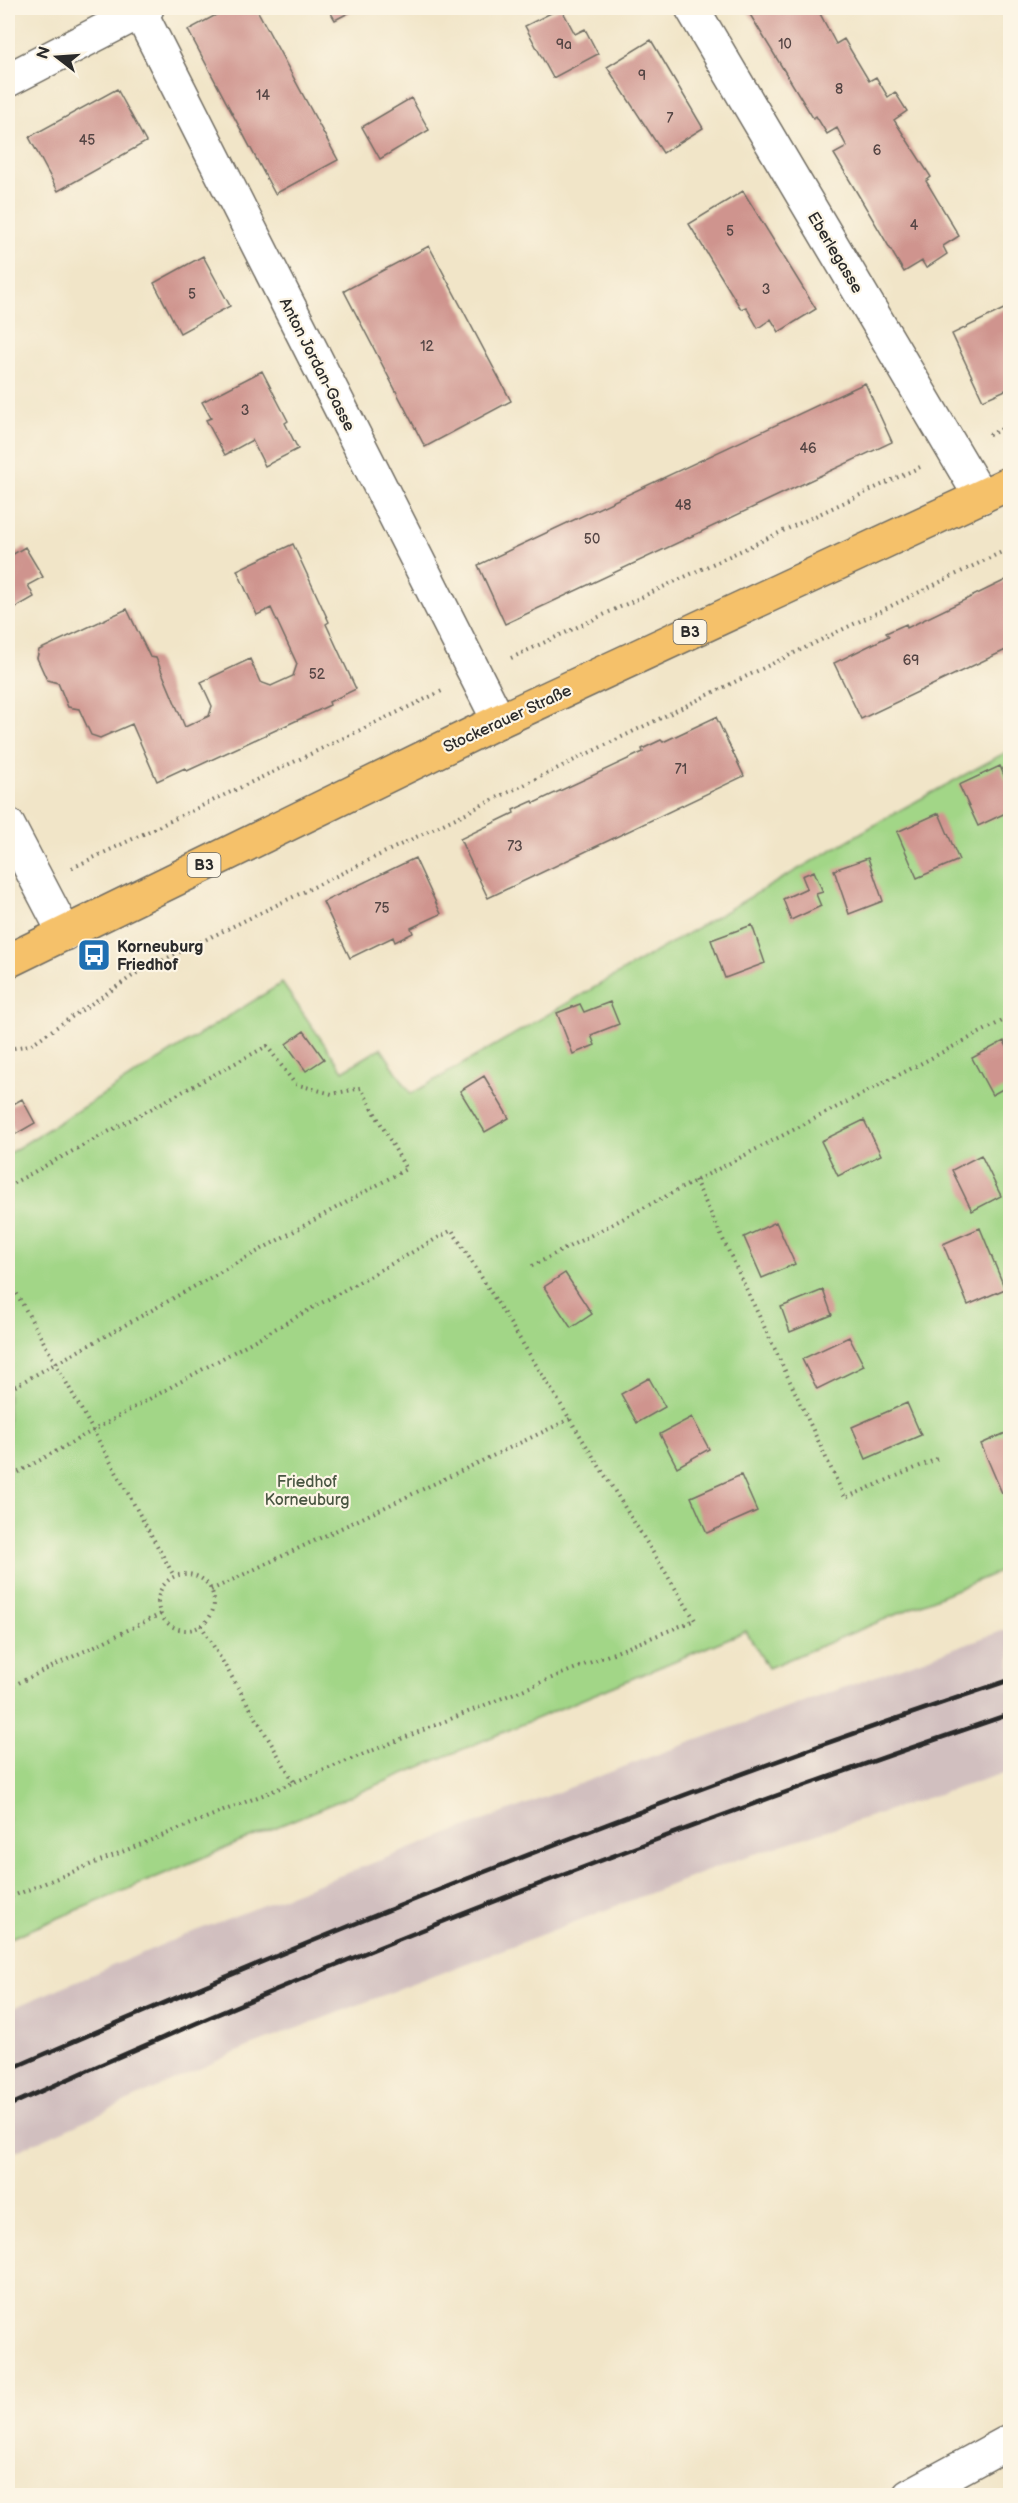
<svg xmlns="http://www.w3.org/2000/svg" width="1018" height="2503" font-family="'Balsamiq Sans',sans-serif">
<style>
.industrial{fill:#d1bfbf}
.green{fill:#a2d687;stroke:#668059;stroke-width:1.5}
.building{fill:#cf948e}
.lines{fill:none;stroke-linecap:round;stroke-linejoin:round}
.street-casing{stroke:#706c62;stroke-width:36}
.primary-casing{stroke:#706c62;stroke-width:36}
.path{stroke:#706c62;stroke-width:4;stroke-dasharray:1.5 4.5;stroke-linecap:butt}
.street{stroke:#fff;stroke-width:33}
.primary{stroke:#f5c16b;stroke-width:33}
.rail{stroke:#2b2b2b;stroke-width:4.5}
.labels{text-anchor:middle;stroke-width:4.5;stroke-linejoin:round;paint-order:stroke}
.number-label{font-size:14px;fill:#544544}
.shield{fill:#fcf5e5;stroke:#6a6863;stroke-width:1.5}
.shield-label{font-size:15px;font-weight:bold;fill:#2b2b2b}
.street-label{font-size:16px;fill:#2b2b2b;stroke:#fcf5e5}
.poi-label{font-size:16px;font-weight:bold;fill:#2b2b2b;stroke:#fcf5e5;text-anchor:start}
.park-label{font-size:16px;fill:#495642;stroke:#fcf5e5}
</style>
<rect width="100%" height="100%" fill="#fcf5e5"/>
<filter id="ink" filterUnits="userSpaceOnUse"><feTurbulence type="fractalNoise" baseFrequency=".0167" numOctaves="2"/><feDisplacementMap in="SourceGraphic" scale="12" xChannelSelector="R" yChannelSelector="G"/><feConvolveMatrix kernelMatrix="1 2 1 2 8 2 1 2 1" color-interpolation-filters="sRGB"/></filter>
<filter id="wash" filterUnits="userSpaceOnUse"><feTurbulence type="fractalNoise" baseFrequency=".008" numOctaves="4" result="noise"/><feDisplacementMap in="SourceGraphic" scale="24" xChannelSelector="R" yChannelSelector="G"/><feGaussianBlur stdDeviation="1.35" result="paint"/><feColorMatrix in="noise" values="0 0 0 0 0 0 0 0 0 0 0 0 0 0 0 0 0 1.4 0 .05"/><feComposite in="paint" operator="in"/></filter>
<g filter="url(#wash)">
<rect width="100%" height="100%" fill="#f1e5c8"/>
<path class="industrial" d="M1010,1628V1771L736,1860L483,1957L248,2047L8,2155V2010L185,1935L647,1758Z"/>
<path class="green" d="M1010,750V1567L768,1668L746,1631L8,1939V1154L282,983L343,1071L381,1048L411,1094L902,809Z"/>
<g id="blocks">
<path class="building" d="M229,8H256L338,160L275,194L188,30Z
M328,8H358L335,20Z
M561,8L575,34L585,29L598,54L553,78L525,26Z
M746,8H817L836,44L844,39L869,81L876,77L888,97L895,92L907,111L894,120L931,177L926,181L959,236L943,246L947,254L926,268L922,261L904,272L834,154L847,147L837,128L827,134L816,116L813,118Z
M651,40L703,128L663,153L607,67Z
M117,89L146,142L58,191L29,137Z
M411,98L429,130L380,159L362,127Z
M743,191L816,309L779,332L771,319L758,328L746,307L741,309L689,224Z
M429,246L511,401L425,447L344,291Z
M203,256L230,306L180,333L154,283Z
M1010,306V388L983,400L952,334Z
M262,371L288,421L285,423L298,449L265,466L252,440L225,455L206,420L211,418L202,402Z
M865,383L892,442L505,624L478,565Z
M293,544L329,622L326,624L356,689L329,702L330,705L187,771L185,768L157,781L132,724L100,738L91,735L79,709L68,707L58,683L47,680L37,658L39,650L127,609L150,657L156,658L185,727L209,716L212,706L201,682L250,659L260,682L271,686L293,676L297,664L271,608L257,615L237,570Z
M8,546L12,555L25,547L43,577L28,585L34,597L8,612Z
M1010,578V648L861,719L834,663L889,636L886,633L906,624L907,628Z
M716,717L744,776L488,898L460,839L514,813L513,810L533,801L534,803L643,752L642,749L661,740L663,742Z
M1000,766L1010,789V811L978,826L959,785Z
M939,813L959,860L917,878L897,832Z
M415,858L441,914L411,928L413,933L395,942L393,937L350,958L323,902Z
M868,858L883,901L849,914L834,870Z
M814,871L823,892L816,894L821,906L791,920L783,899L807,888L802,876Z
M752,925L765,963L725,978L711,940Z
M610,1002L619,1024L591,1035L595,1045L573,1054L557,1013L580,1004L584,1012Z
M304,1031L324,1059L306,1071L286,1044Z
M1004,1041L1010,1053V1085L992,1095L972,1058Z
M484,1076L509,1118L485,1132L460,1091Z
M22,1099L35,1123L16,1134L8,1118V1107Z
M864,1120L881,1155L838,1176L821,1141Z
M981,1155L1001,1196L972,1211L952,1170Z
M776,1222L795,1264L762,1278L744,1237Z
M980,1228L1005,1289L968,1305L943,1244Z
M565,1273L592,1314L571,1328L544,1287Z
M823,1290L832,1315L790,1332L781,1307Z
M849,1337L864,1366L817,1389L802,1359Z
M649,1378L665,1407L637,1423L621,1394Z
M907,1403L921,1435L866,1459L852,1427Z
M692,1417L709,1449L677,1467L660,1434Z
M1008,1432L1010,1489L1002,1493L981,1444Z
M741,1475L757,1511L707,1533L691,1497Z"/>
</g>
</g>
<g filter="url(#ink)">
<use href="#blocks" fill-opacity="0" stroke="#706c62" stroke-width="1.5"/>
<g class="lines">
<g class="street-casing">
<path id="street" d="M138,8L499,721
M692,8L981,497
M8,80L147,8
M8,825L65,934
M909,2496L1010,2441"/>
</g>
<g class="primary-casing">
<path id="primary" d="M8,961L499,721L1010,483"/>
</g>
<path class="path" d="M989,435L1010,425
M511,658L920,467
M72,868L442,691
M8,1049L30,1045L137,973L1010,548
M695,1180L845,1498L939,1458
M8,1186L267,1046L295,1084L332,1094L361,1088L406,1169L8,1390
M532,1266L1010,1017
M8,1278L174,1576
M8,1478L452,1230L695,1620L8,1898
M158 1602a28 28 0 1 1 56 0a28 28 0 1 1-56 0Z
M211,1590L570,1419
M201,1625L294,1782
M8,1688L161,1614"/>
<use href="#street" class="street"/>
<use href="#primary" class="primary"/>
<path class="rail" d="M8,2070C336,1927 670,1793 1010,1680
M8,2106C335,1958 670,1829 1010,1714"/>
</g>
</g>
<defs>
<g id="bus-square" transform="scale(1.725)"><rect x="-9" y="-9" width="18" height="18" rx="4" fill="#1f6fb2" stroke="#fcf5e5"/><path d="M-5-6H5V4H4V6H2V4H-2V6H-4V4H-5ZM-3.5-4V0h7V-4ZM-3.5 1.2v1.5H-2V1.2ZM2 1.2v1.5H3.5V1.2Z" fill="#fff"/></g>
</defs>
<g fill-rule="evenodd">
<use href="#bus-square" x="94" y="955"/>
</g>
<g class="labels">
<g class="number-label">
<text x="564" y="49">9a</text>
<text x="785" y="49">10</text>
<text x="642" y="80">9</text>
<text x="839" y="94">8</text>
<text x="263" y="100">14</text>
<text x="670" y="123">7</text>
<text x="87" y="145">45</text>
<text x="877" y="155">6</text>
<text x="914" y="230">4</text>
<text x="730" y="236">5</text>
<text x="766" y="294">3</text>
<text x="192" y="299">5</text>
<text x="427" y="351">12</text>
<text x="245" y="415">3</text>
<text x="808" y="453">46</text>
<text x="683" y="510">48</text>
<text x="592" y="544">50</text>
<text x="911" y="665">69</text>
<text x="317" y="679">52</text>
<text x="681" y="774">71</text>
<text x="515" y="851">73</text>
<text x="382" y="913">75</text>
</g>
<g class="shield">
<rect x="673.5" y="620" width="33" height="24" rx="4.5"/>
<rect x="187.5" y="853" width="33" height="24" rx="4.5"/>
</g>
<g class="shield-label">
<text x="690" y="637">B3</text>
<text x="204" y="870">B3</text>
</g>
<g class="street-label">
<text transform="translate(836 252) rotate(59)" y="6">Eberlegasse</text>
<text transform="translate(318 364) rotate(63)" y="6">Anton Jordan-Gasse</text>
<text transform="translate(507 718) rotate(-25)" y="6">Stockerauer Straße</text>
</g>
<g class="poi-label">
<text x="117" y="952">Korneuburg<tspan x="117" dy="18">Friedhof</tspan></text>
</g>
<g class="park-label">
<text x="307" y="1487">Friedhof<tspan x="307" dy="18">Korneuburg</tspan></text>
</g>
</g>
<rect width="1018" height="2503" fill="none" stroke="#fcf5e5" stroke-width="30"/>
<g transform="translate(57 57) rotate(287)" stroke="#fcf5e5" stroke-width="4.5" paint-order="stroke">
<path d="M0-4.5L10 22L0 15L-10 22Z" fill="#2b2b2b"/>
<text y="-9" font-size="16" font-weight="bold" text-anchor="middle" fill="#2b2b2b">N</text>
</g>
</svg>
